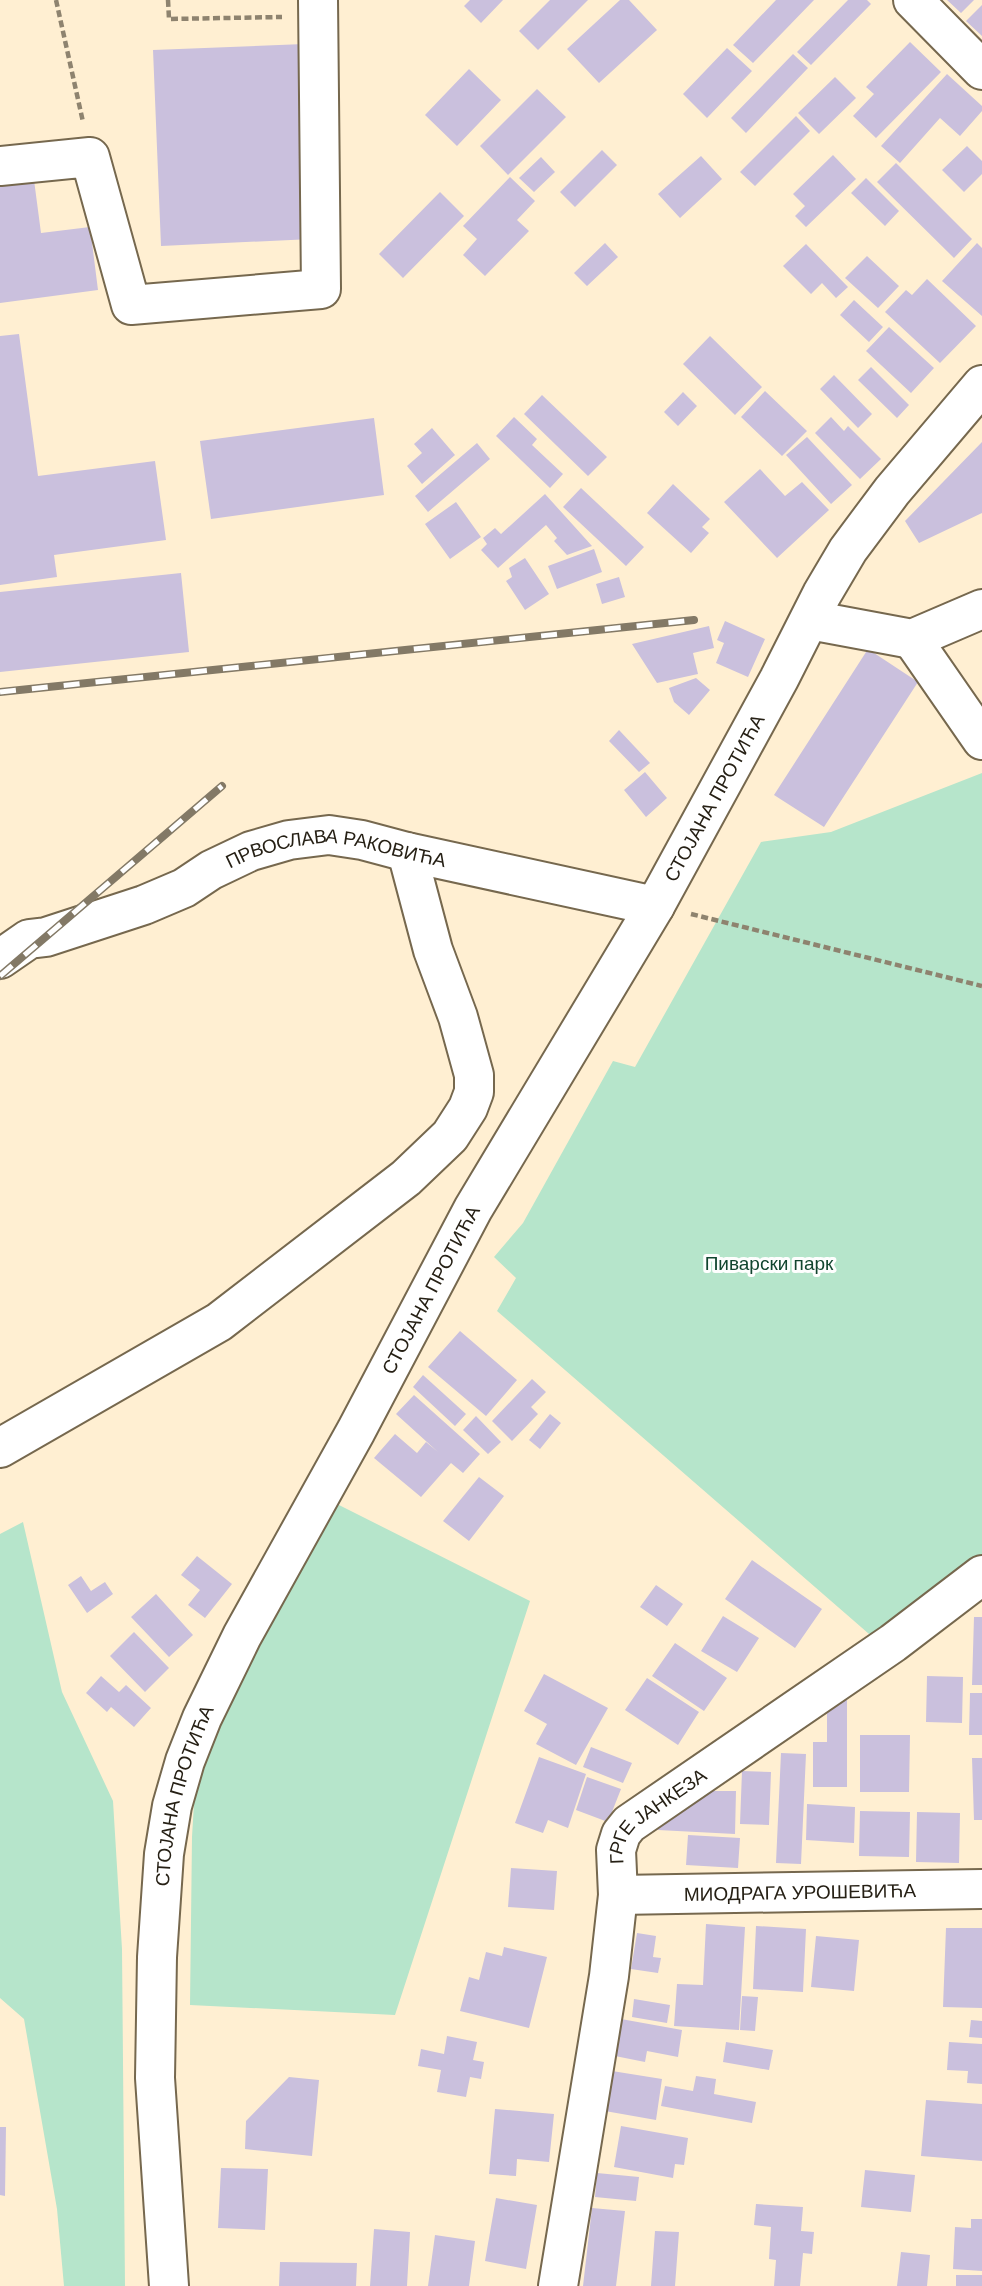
<svg xmlns="http://www.w3.org/2000/svg" width="982" height="2286" font-family="Arial,sans-serif">
<style>
.green{fill:#b6e5cb}
.building{fill:#cac0dd}
.lines{fill:none;stroke-linecap:round;stroke-linejoin:round}
.minor-casing{stroke:#76684e;stroke-width:42}
.major-casing{stroke:#76684e;stroke-width:42}
.path{stroke:#8e836f;stroke-width:4.5;stroke-dasharray:7 3.5;stroke-linecap:butt}
.minor{stroke:#fff;stroke-width:38}
.major{stroke:#fff;stroke-width:38}
.rail-casing{stroke:#837966;stroke-width:8}
.rail{stroke:#fefefe;stroke-width:5;stroke-dasharray:16;stroke-linecap:butt}
.labels{text-anchor:middle;stroke-width:6;stroke-linejoin:round;paint-order:stroke}
.street-label{font-size:19px;fill:#262015;stroke:#fefefe}
.park-label{font-size:19px;fill:#11452f;stroke:#fefefe}
</style>
<rect width="100%" height="100%" fill="#ffefd2"/>
<path class="green" d="M982,773V1575L884,1647L497,1311L516,1278L494,1257L523,1223L613,1061L635,1067L761,842L831,832Z
M333,1502L530,1601L395,2015L190,2005L192,1837L196,1770Z
M23,1522L62,1692L113,1801L122,1949L125,2286H64L57,2209L24,2019L0,1998V1534Z"/>
<path class="building" d="M470,0H503L481,23L464,6Z
M550,0H588L538,50L519,31Z
M620,0H629L657,30L599,83L567,49Z
M776,0H814L753,63L733,45Z
M848,0H867L871,4L811,65L797,52Z
M947,0H974L961,13Z
M982,5V36L966,21Z
M910,42L941,72L876,138L853,116L874,94L866,87Z
M304,44L312,239L161,246L153,50Z
M727,48L752,71L707,118L683,94Z
M793,54L808,68L746,133L731,118Z
M469,69L501,100L457,146L425,115Z
M947,74L982,106V111L960,136L940,118L900,163L881,146Z
M835,77L856,98L819,134L798,113Z
M537,89L566,117L508,175L480,146Z
M796,116L810,131L755,186L740,172Z
M967,146L982,161V174L964,192L942,170Z
M602,150L617,165L575,207L560,192Z
M833,155L856,179L806,227L795,216L805,206L793,194Z
M701,156L722,179L680,218L658,194Z
M541,157L555,172L534,192L519,178Z
M896,163L972,239L954,258L877,182Z
M510,177L535,201L517,220L529,231L485,276L463,255L477,239L463,226Z
M866,178L899,211L885,226L851,193Z
M34,180L41,233L90,227L98,290L0,303V185Z
M440,192L464,216L403,278L379,254Z
M605,243L618,257L587,286L574,273Z
M977,243L982,248V316L942,281Z
M806,244L848,287L836,298L822,283L811,294L783,266Z
M867,256L899,286L878,308L845,278Z
M927,279L976,326L940,363L885,312L906,290L912,295Z
M854,300L883,327L869,342L840,315Z
M889,327L934,368L911,393L866,351Z
M19,334L38,476L155,461L166,540L54,555L57,577L0,585V336Z
M710,336L762,387L735,415L683,364Z
M871,367L909,405L897,418L858,380Z
M834,375L872,414L858,428L820,389Z
M765,391L807,431L782,456L741,417Z
M683,392L697,406L678,426L664,412Z
M542,395L607,457L588,476L524,414Z
M514,417L537,439L532,445L563,474L550,488L496,436Z
M831,417L844,431L848,426L881,459L860,479L815,433Z
M374,418L384,495L211,519L200,441Z
M432,428L455,455L422,484L407,466L422,453L414,444Z
M807,437L852,485L831,504L786,455Z
M982,442V513L919,543L905,521Z
M477,443L490,459L428,512L415,496Z
M760,469L785,496L802,482L829,510L777,558L724,502Z
M673,484L710,519L702,527L709,533L691,553L647,513Z
M581,488L644,547L626,566L563,507Z
M545,494L592,546L567,555L554,541L557,538L546,525L498,568L481,550L487,544L483,538L495,528L501,534Z
M456,502L481,537L450,559L425,524Z
M594,549L602,572L557,589L548,566Z
M525,558L549,594L525,610L506,581L512,577L509,568Z
M181,573L189,652L0,672V592Z
M619,577L625,597L602,604L596,584Z
M725,621L765,639L748,677L716,663L724,643L717,640Z
M709,626L714,648L693,653L698,674L657,683L632,644Z
M868,649L918,682L824,827L774,795Z
M696,678L710,690L689,715L674,702L669,688Z
M619,730L650,763L639,772L609,741Z
M645,772L667,798L646,817L624,790Z
M460,1331L517,1380L486,1416L428,1367Z
M423,1375L466,1414L455,1426L413,1387Z
M532,1379L546,1392L531,1407L538,1414L512,1441L492,1421Z
M414,1395L480,1454L463,1473L451,1463L421,1497L374,1458L395,1434L417,1453L426,1442L438,1452L396,1414Z
M550,1414L561,1423L540,1449L529,1440Z
M476,1416L501,1442L488,1454L463,1430Z
M479,1477L504,1496L469,1541L443,1521Z
M197,1556L232,1584L205,1618L188,1605L200,1590L181,1575Z
M752,1560L822,1609L795,1648L725,1599Z
M81,1576L91,1591L105,1582L113,1594L87,1613L68,1585Z
M656,1585L683,1604L667,1626L640,1607Z
M156,1594L193,1635L169,1657L131,1617Z
M723,1616L759,1638L737,1672L701,1651Z
M974,1617H982V1685H972Z
M134,1632L169,1668L145,1692L110,1656Z
M675,1643L727,1678L704,1711L652,1676Z
M544,1674L608,1708L576,1765L536,1744L547,1724L524,1711Z
M101,1676L119,1692L126,1685L151,1708L134,1727L111,1707L107,1712L86,1693Z
M927,1676L963,1677L962,1723L926,1722Z
M647,1678L699,1712L678,1745L625,1710Z
M847,1689V1787H813V1742H827V1703Z
M970,1693H982V1735H969Z
M860,1735H910L909,1792H860Z
M591,1747L632,1763L623,1783L583,1767Z
M781,1753L806,1754L801,1864L776,1863Z
M539,1757L586,1774L568,1828L548,1820L543,1833L515,1823Z
M972,1758H982V1820H974Z
M742,1771L771,1772L769,1825L740,1824Z
M587,1777L621,1789L608,1822L576,1810Z
M713,1791H736L735,1834L658,1830L659,1823Z
M807,1804L855,1807L854,1843L806,1840Z
M860,1811L910,1812L909,1857L859,1856Z
M917,1812L960,1813L959,1863L916,1862Z
M688,1835L740,1838L738,1868L686,1865Z
M511,1868L557,1871L554,1910L508,1907Z
M706,1924L745,1927L739,2030L674,2026L677,1984L703,1985Z
M756,1926L806,1929L803,1992L753,1989Z
M946,1928H982V2008L943,2007Z
M637,1933L656,1936L653,1957L661,1958L658,1973L631,1969Z
M816,1936L859,1940L854,1991L811,1987Z
M504,1947L547,1957L529,2028L460,2011L469,1977L479,1980L486,1952L502,1956Z
M742,1996L758,1997L755,2031L740,2030Z
M634,1999L670,2005L667,2023L632,2017Z
M621,2019L682,2030L678,2057L647,2051L645,2062L615,2056Z
M971,2020L982,2021V2038L969,2037Z
M447,2036L477,2042L473,2060L484,2062L481,2079L470,2077L466,2097L437,2092L441,2070L418,2066L421,2049L444,2054Z
M726,2042L773,2050L769,2070L723,2062Z
M949,2042L982,2044V2084L967,2083L968,2071L947,2070Z
M612,2071L662,2079L656,2120L605,2111Z
M696,2076L716,2079L714,2094L756,2102L752,2123L661,2106L665,2086L693,2091Z
M289,2077L319,2080L312,2156L245,2149L246,2121Z
M926,2100L982,2104V2161L921,2156Z
M495,2109L554,2114L549,2162L517,2159L516,2176L489,2174Z
M621,2126L688,2138L684,2165L675,2164L673,2178L614,2167Z
M0,2127H6L5,2196L0,2195Z
M221,2168L268,2169L265,2230L218,2228Z
M865,2170L915,2175L911,2212L861,2207Z
M597,2173L639,2177L636,2201L595,2197Z
M496,2198L537,2205L526,2269L485,2261Z
M756,2204L803,2207L801,2231L814,2232L812,2254L803,2253L800,2286H774L776,2260L769,2259L771,2227L754,2225Z
M592,2208L625,2211L616,2286H583Z
M971,2219H982V2271L953,2269L955,2227L971,2228Z
M374,2229L410,2232L407,2286H370Z
M655,2231L679,2232L675,2286H651Z
M435,2235L475,2241L469,2286H428Z
M901,2252L930,2255L927,2286H897Z
M280,2262L357,2263L356,2286H279Z
M956,2275H982V2286H956Z"/>
<g class="lines">
<g class="minor-casing">
<g id="minor">
<path d="M913,0L982,70"/>
<path d="M0,166L90,157L131,305L321,289L318,0"/>
<path d="M810,620L912,639L982,609"/>
<path d="M912,639L982,740"/>
<path id="s1" d="M0,959L29,939L46,937L144,905L184,888L211,870L251,851L289,840L329,835L362,840L407,852L655,906"/>
<path d="M0,1448L219,1322L406,1178L450,1136L468,1108L474,1092V1075L458,1017L433,950L407,852"/>
<path id="s2" d="M618,1895L982,1889"/>
<path id="s3" d="M558,2286L609,1976L618,1895L616,1850L621,1834L629,1824L893,1643L982,1575"/>
</g>
</g>
<g class="major-casing">
<g id="major">
<path id="s4" d="M169,2286L155,2078L157,1957L164,1854L172,1806L185,1761L202,1718L242,1636L356,1431L473,1209L655,906L779,679L822,594L848,550L892,491L982,385"/>
</g>
</g>
<path class="path" d="M56,0L83,122
M168,0L169,19L282,17
M691,914L982,986"/>
<use href="#minor" class="minor"/>
<use href="#major" class="major"/>
<g class="rail-casing">
<path id="rail" d="M0,692L694,620
M0,976L222,786"/>
</g>
<use href="#rail" class="rail"/>
</g>
<g class="labels">
<g class="street-label">
<text dy="7" stroke="none"><textPath href="#s4" startOffset="1628">СТОЈАНА ПРОТИЋА</textPath></text>
<text dy="7" stroke="none"><textPath href="#s1" startOffset="362">ПРВОСЛАВА РАКОВИЋА</textPath></text>
<text dy="7" stroke="none"><textPath href="#s4" startOffset="1060">СТОЈАНА ПРОТИЋА</textPath></text>
<text dy="7" stroke="none"><textPath href="#s4" startOffset="494">СТОЈАНА ПРОТИЋА</textPath></text>
<text dy="7" stroke="none"><textPath href="#s3" startOffset="494">ГРГЕ ЈАНКЕЗА</textPath></text>
<text dy="7" stroke="none"><textPath href="#s2" startOffset="182">МИОДРАГА УРОШЕВИЋА</textPath></text>
</g>
<g class="park-label">
<text x="769" y="1270">Пиварски парк</text>
</g>
</g>
</svg>
